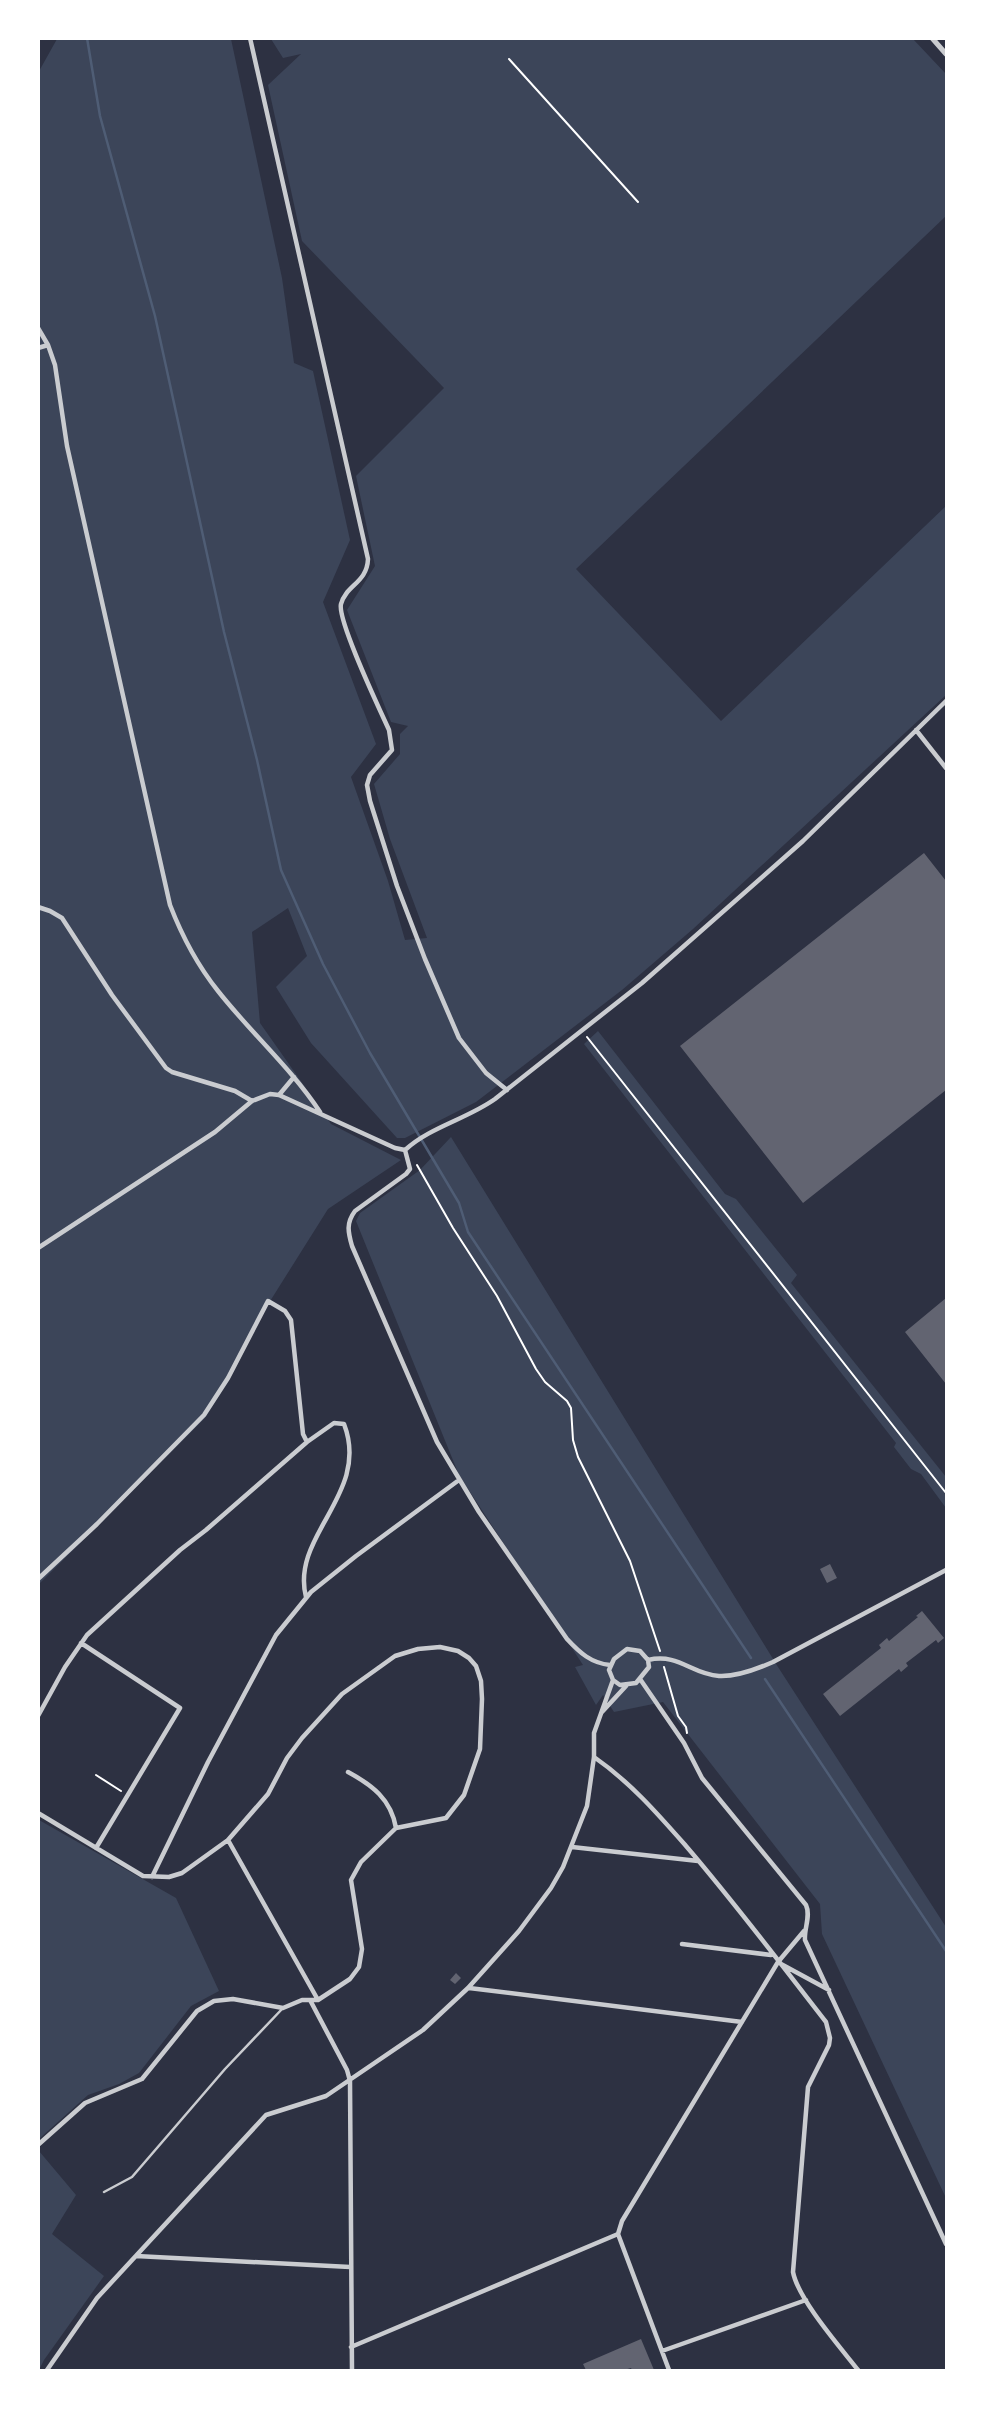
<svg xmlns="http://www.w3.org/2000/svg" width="985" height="2409" font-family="Arial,sans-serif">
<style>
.green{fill:#3c4559}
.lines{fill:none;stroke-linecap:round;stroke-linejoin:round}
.stream{stroke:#4f5d75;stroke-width:2.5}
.building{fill:#626471}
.path{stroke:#fff;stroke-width:2}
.service{stroke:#caccd0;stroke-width:2.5}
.minor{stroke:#caccd0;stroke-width:4.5}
.tertiary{stroke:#caccd0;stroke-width:5}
</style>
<rect width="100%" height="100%" fill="#2d3142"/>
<path class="green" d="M57,39H231L282,278L294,363L313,371L350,540L323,602L376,744L351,777L388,881L405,940L427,938L390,839L374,784L400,754V734L408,726L391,722L347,610L375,566L356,476L444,388L302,241L268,85L301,54L283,58L271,39H913L946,74V216L576,569L721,721L946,506V695L693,929L622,990L476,1102L405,1138H397L311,1043L276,987L307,956L288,908L252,932L260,1023L331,1124L401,1160L328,1209L267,1306L232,1375L205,1418L39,1584L38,73Z
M598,1031L725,1194L736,1199L797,1275L791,1283L946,1477V1508L921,1474L911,1469L894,1447L896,1443L584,1044Z
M451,1137L778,1667L946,1927V2198L822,1934L820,1904L663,1702L614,1712L603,1695L596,1705L575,1667L583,1665L459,1475L356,1221L360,1213L420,1170Z
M39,1820L176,1898L219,1991L191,2006L139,2073L119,2084L88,2095L39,2139Z
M39,2151L76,2195L52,2234L104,2276L44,2360L39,2370Z"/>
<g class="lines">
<path class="stream" d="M87,38L100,116L155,316L224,632L257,760L281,870L323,964L370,1053L459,1203L468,1232L751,1658
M765,1679L946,1951"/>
</g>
<path class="building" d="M924,853L946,881V1090L803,1203L680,1046Z
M946,1298V1384L905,1332Z
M830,1564L837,1578L827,1583L820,1569Z
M922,1611L944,1638L938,1643L936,1640L906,1663L908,1666L901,1672L899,1669L840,1716L823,1694L881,1648L879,1645L887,1638L889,1641L918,1617L916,1616Z
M456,1973L461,1978L455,1984L450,1980Z
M641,2339L654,2370H632L631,2368L624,2370H586L583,2364Z"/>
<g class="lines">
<path class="path" d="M509,59L638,202
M587,1037L946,1493
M417,1165L453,1228L497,1296L536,1369L545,1382L567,1401L571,1408L573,1440L578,1457L630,1561L660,1651
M664,1667L678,1716L686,1727L687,1733
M96,1775L121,1791"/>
<path class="service" d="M104,2192L132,2177L225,2069L283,2008"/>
<path class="minor" d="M250,38L368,559C367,583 346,585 341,604C337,620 380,710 389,730L392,750L370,775L367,785L370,801L397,886L425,959L459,1038L486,1073L507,1090
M38,328L48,345L55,365L67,446L170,905C182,936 198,966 218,991C251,1033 291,1068 320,1112
M38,348L48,345
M916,730L946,768
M38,907L50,911L62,918L112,995L166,1068L172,1072L235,1091L252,1101
M279,1095L294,1077
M405,1150C430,1127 467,1119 495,1099L642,983L803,841L946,701
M405,1150L410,1169L406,1174L355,1211C346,1223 348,1232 352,1246L437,1442L479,1512L567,1639C580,1653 591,1663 610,1665
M38,1248L215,1132L252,1101L270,1094L279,1095L395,1148L405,1150
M38,1579L97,1524L204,1415L228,1378L268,1301L285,1311L291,1320L303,1434L307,1442
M81,1643L180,1708L96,1848
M627,1649L640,1651L648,1660L649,1667L636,1683L620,1685L613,1680L609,1670L614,1659Z
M648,1660C679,1653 691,1674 719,1676C737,1677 757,1669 773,1662L946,1570
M640,1679L684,1743L702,1778L806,1905C811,1916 804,1928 805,1940L946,2244
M602,1712L626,1686
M38,1716L65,1667L87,1635L180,1550L206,1530L307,1442L334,1423L344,1424C371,1494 290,1535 306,1597
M594,1757C630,1782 657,1813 686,1846C735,1903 780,1963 826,2022L830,2038L829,2045L808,2087L793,2272C798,2299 840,2347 858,2370
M348,1772C372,1785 391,1799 396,1828
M38,1813L143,1876L169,1877L182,1873L228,1840L268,1794L287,1758L302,1738L342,1694L395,1656L418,1649L440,1647L458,1651L469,1658L476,1666L481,1681L482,1699L480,1749L464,1795L446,1818L396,1828L361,1862L351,1880L362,1949L359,1967L350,1979L318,2000H302L283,2008L233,1999L214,2001L197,2011L142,2079L85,2103L39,2144
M228,1840L318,2000
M572,1847L698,1861
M152,1877L208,1762L276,1635L311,1592L356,1556L459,1480
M682,1944L771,1955
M781,1964L829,1990
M469,1988L742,2022
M310,2000L347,2070L350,2081L352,2370
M136,2256L350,2267
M351,2347L618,2234
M662,2351L806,2300
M47,2370L97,2298L266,2115L326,2096L423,2030L468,1988L519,1931L551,1888L563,1867L587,1806L594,1757V1733L613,1680
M669,2370L618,2234L622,2221L778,1962L804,1931"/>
<path class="tertiary" d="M932,38L946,54"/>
</g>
<rect width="985" height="2409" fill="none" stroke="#ffffff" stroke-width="80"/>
</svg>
